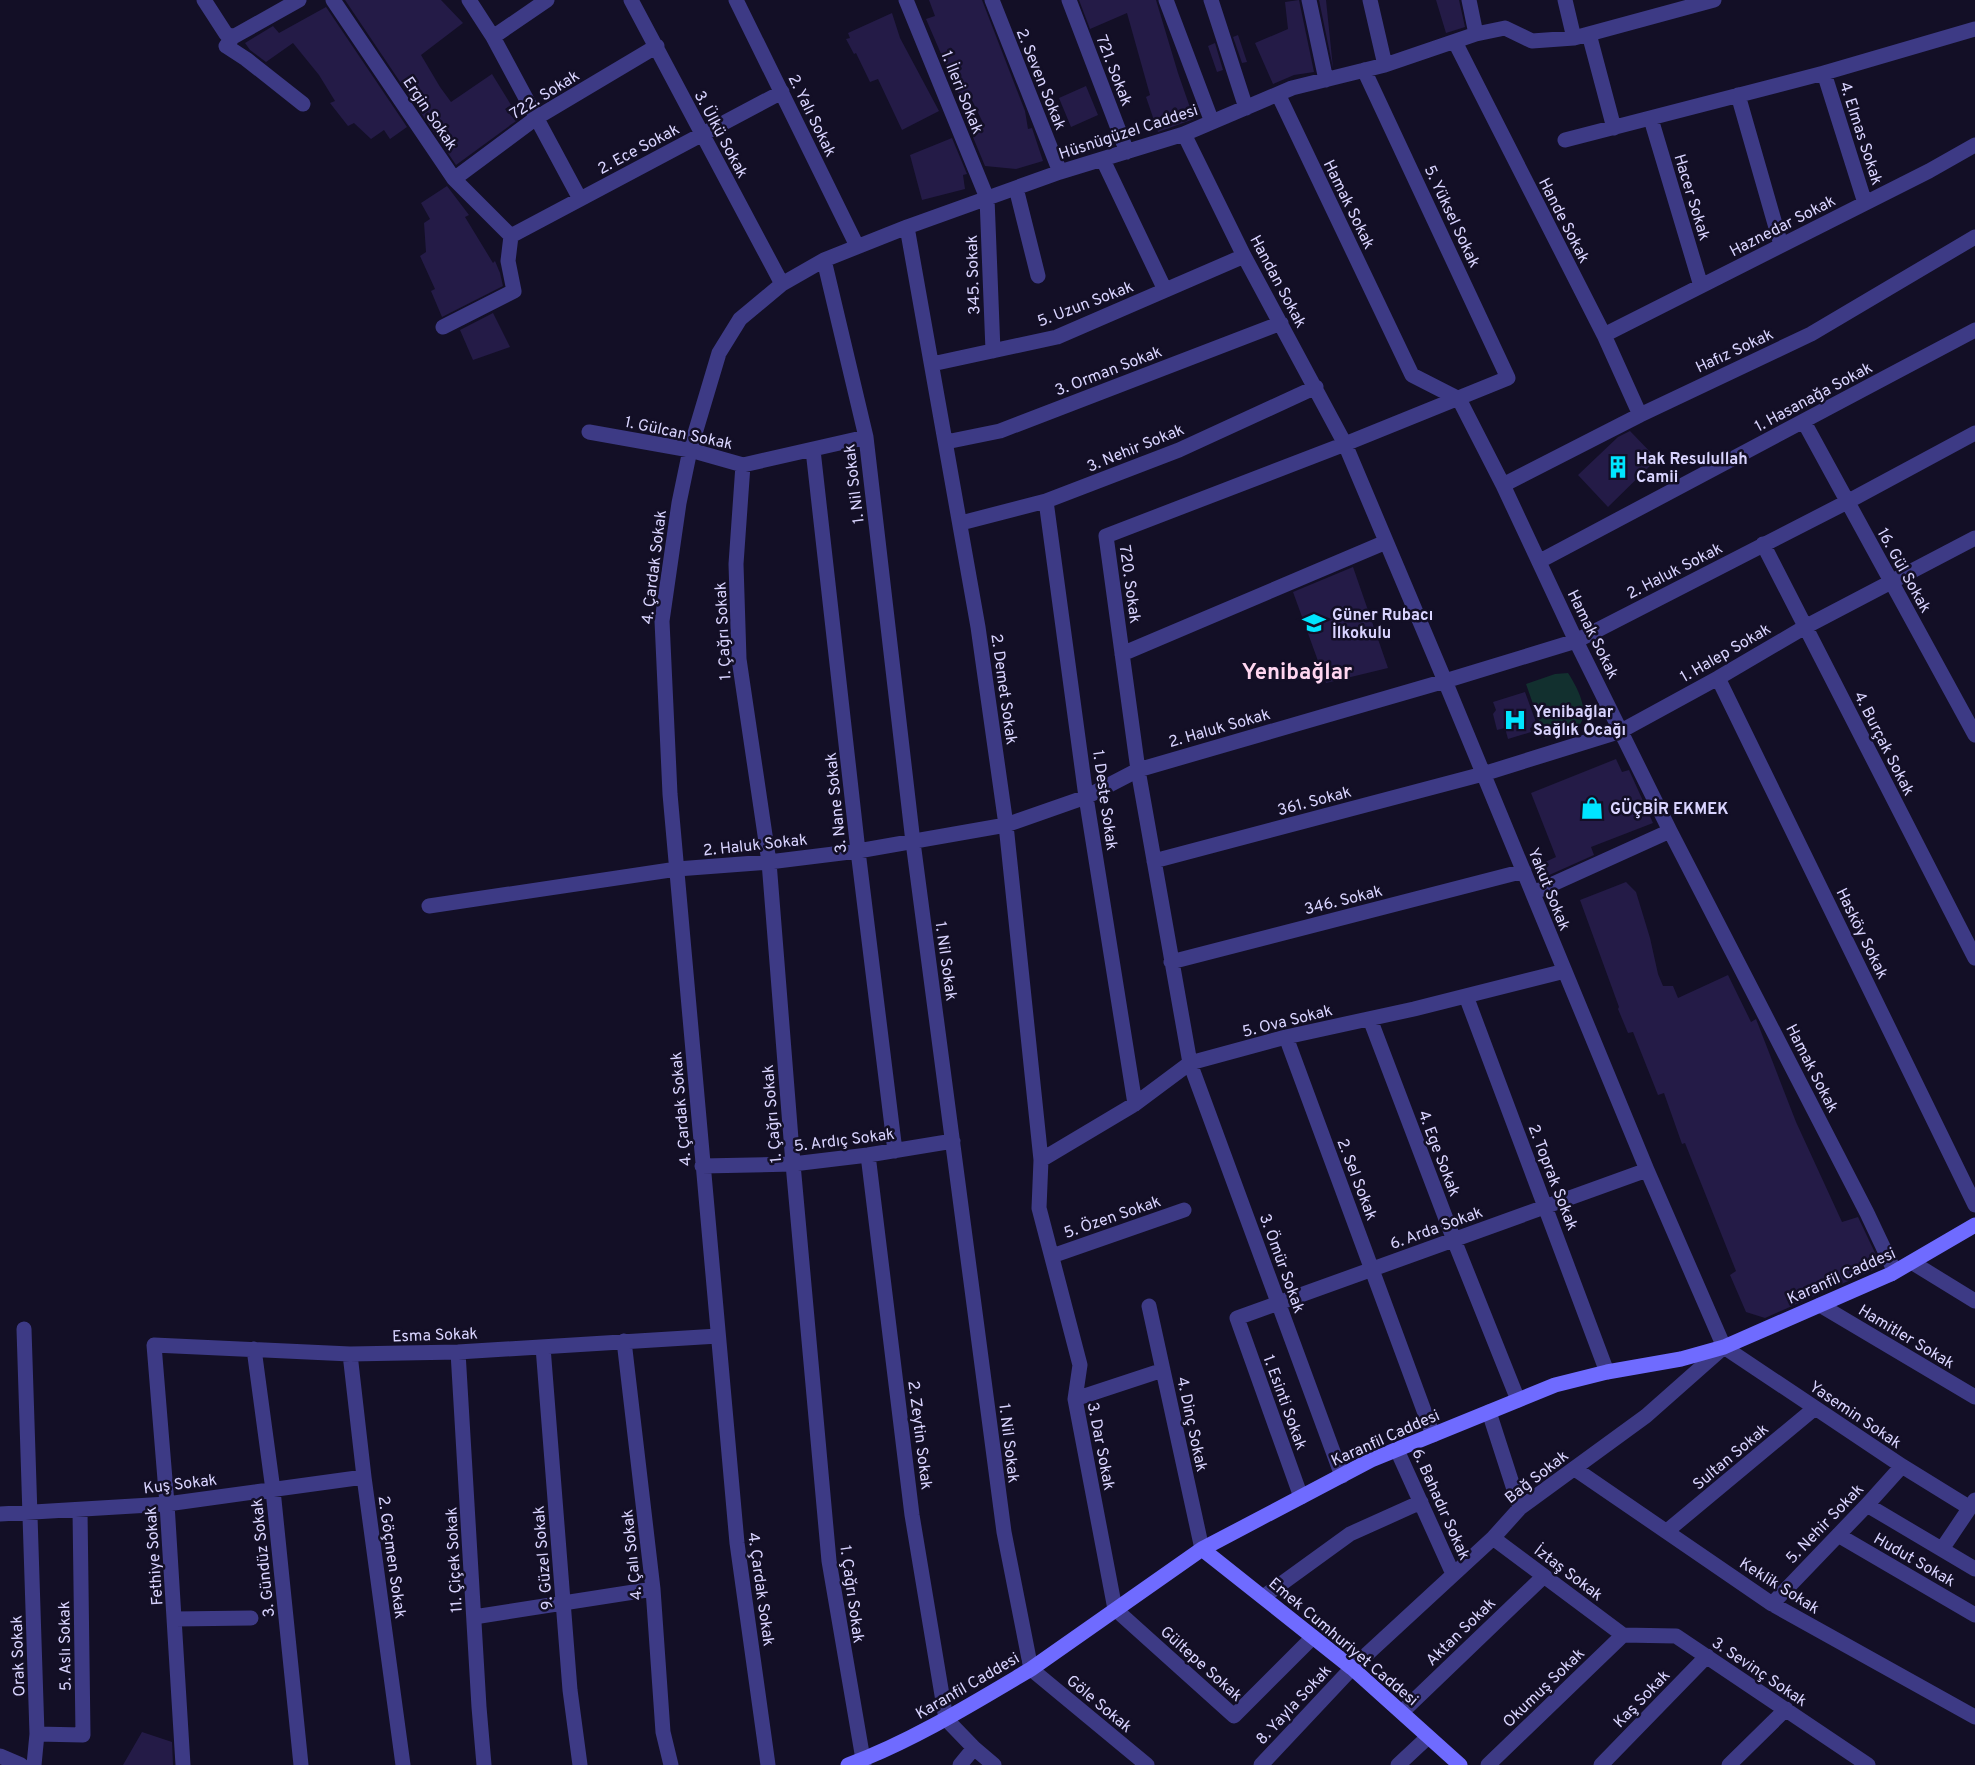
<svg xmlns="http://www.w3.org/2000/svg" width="1975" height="1765" font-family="Overpass,sans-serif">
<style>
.green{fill:#12302f}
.building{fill:#241b47}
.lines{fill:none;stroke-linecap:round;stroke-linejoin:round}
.street{stroke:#3d3a85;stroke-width:15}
.secondary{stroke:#6f6bff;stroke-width:15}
.labels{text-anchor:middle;stroke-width:5;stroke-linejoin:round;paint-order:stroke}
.street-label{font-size:16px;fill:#d9d4ff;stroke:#130f26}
.poi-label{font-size:16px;font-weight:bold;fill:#d9d4ff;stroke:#130f26;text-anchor:start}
.district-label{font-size:22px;font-weight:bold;fill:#ffd6f0;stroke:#130f26}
</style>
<rect width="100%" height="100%" fill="#130f26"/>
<path class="green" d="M1568,673C1579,690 1596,722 1569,733C1562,736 1553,736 1545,738L1526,684L1555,674Z"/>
<path class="building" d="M345,0H441L463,23L421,55L440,87L451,102L492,74L511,105L505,109L516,121L456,165Z
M929,0H982L1025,111L1028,129L1032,128L1043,161L1016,169L985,166L970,130L984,125L970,96L961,100L926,19L935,16Z
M1079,0H1156L1178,73L1194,119L1158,132L1146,97L1150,95L1127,13L1090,29Z
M1299,0L1314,72L1294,75L1273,84L1255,43L1288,29L1285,2Z
M1319,0H1326L1333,68Z
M1436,0H1459L1465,27L1446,33Z
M326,7L407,127L390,139L384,130L371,139L354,123L348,126L330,103L335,101L319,75L293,43L266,62L250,50L245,43L273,26L279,33Z
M892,13L900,38L939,111L902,130L878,79L870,82L856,53L854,54L846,39L850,38L848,33Z
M1238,35L1247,62L1242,63L1233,37Z
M1215,43L1223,70L1217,72L1208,46Z
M1086,86L1098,115L1071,127L1059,98Z
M952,138L967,174L963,175L965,189L922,200L910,155Z
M447,186L469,215L465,217L493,263L495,261L500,273L503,286L442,317L431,291L435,289L420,256L426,252L424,223L430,219L421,203Z
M493,313L510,347L473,360L460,330Z
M1630,431L1657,459L1608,507L1578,475L1618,437Z
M1353,567L1388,668L1326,683L1293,592Z
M1525,692L1537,725L1530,728L1531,732L1508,739L1505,728L1497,730L1493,714L1496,710L1493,702Z
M1616,759L1622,772L1629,770L1653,823L1591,847L1594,855L1547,876L1543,863L1556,857L1531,793Z
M1626,882L1636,892L1650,938L1658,974L1663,986H1673L1678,998L1728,975L1751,1022L1756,1019L1796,1122L1842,1222L1858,1217L1876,1255L1873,1270L1765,1318L1746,1312L1730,1275L1736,1271L1685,1143L1682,1144L1664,1093L1658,1095L1633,1032L1628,1033L1618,1009L1619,1007L1580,900Z
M142,1732L172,1742L173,1765H123Z"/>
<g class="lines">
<path class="street" d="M204,0L226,34L233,37
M299,0L233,37L226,46L246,59L303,104
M333,0L454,179L511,236
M469,0L493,37L580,199
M631,0L782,284
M736,0L857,246
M906,0L987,198L993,351
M992,0L1060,172
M1069,0L1127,152
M1166,0L1212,122
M1211,0L1246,108
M1309,0L1326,80
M1370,0L1385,65
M1469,0L1476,34
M1565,0L1574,38
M1589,34L1614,128
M493,37L547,0
M1455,42L1604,335L1640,415
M1824,73L1865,203
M1278,94L1412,375L1459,399L1503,485L1576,641L1670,831L1867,1213L1893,1268L1891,1274
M1738,95L1781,245
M1651,119L1701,286
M1184,134L1244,256L1345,444L1445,681L1647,1170L1724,1347
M1565,140L1824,73L1975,29
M1103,160L1165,290
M454,179L536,118L657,46
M1016,188L1038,276
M907,227L978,627L1006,825L1041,1160L1039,1208L1080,1365L1075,1399L1115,1609L1234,1716L1313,1637
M511,236L782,92
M824,260L866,437L913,842L1004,1532L1031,1669L1147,1765
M443,327L514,291L508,261L511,236
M1604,335L1929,171L1975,145
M932,364L1057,337L1244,256
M1804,422L1975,735
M589,432L690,450L743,465L866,437
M946,442L1000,431L1281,323
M813,450L858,851L895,1151
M743,465L736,564L739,659L769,862L793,1164L829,1561L864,1765
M1503,485L1640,415L1811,334L1975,237
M1046,501L1086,797L1135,1104
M961,523L1046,501L1179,450L1316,387
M1763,544L1975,958
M1540,561L1975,330
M1122,654L1386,542
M1718,678L1975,1205
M1154,861L1483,774L1621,731L1718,678L1805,627L1975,538
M1533,893L1670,831
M429,906L677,869L769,862L858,851L1006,825L1086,797L1138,770L1445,681L1576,641L1847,502L1975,433
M1171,962L1524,871
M1466,996L1607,1372
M1370,1019L1454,1240L1518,1400
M1286,1037L1433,1435
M868,1155L912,1515L946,1719L974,1748L994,1765
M1041,1160L1135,1104L1190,1063L1286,1037L1414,1009L1565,971
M702,1166L793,1164L868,1155L953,1141
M1052,1256L1184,1210
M1913,1263L1975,1301
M1820,1305L1975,1397
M1149,1306L1202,1549
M24,1329L37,1734L34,1765
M624,1341L653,1589L663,1732L671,1765
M543,1347L570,1690L580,1765
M1724,1347L1902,1466L1970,1508
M254,1349L273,1490L301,1765
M458,1352L479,1707L484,1765
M350,1354L364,1477L403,1765
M1075,1399L1163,1370
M1489,1412L1520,1508
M1397,1450L1453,1574
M1575,1469L1772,1604L1975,1717
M1342,1476L1190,1063L1138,770L1106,536L1345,444L1508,378L1364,70
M1301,1497L1237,1318L1647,1170
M1867,1505L1975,1569
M0,1514L167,1504L364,1477
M1667,1531L1815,1408
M1838,1535L1975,1615
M1493,1538L1623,1635
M1942,1549L1975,1500
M1263,1597L1350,1534L1421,1502
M1772,1604L1867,1505L1902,1466
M474,1617L653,1589
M175,1619L251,1618
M1623,1635L1676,1636L1868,1765
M1402,1712L1544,1576
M37,1734L83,1735L80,1510
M0,1756L21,1765
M183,1765L167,1504L154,1345L350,1354L458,1352L718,1336
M768,1765L737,1543L670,794L662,621L679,503L690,450L719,353L740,319L782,284L824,260L907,227L1060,172L1184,134L1292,88L1385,65L1476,34L1505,28L1532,41L1574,38L1714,0
M960,1765L974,1748
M1261,1765L1352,1668L1493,1538L1520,1508L1646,1416L1724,1347
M1398,1765L1428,1737
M1488,1765L1623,1635
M1601,1765L1707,1656
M1729,1765L1786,1709"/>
<path class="secondary" d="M1202,1549L1352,1668L1460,1765
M848,1765C912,1741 972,1704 1031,1669L1202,1549L1371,1460L1555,1385L1607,1372L1681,1359L1724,1347L1891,1274L1975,1225"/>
</g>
<defs>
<g id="building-bare" transform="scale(1.8)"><path d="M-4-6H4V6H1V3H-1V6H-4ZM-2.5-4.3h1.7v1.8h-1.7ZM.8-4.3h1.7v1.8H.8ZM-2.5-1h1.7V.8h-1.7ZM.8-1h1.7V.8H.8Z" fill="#00e5ff" stroke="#130f26" stroke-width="2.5" paint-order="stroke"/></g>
<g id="school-bare" transform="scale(1.8)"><path d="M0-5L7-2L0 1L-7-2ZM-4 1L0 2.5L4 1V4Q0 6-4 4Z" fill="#00e5ff" stroke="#130f26" stroke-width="2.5" paint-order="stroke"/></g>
<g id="hospital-bare" transform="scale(1.8)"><path d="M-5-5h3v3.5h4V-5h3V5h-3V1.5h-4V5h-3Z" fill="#00e5ff" stroke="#130f26" stroke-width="2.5" paint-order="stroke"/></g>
<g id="shop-bare" transform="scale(1.8)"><path d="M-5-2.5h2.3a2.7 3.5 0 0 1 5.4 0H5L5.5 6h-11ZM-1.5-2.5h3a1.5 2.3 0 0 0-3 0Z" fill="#00e5ff" stroke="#130f26" stroke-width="2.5" paint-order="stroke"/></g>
</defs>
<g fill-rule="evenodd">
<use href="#building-bare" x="1618" y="467"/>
<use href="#school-bare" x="1314" y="623"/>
<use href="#hospital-bare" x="1515" y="720"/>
<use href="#shop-bare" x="1592" y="808"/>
</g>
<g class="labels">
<g class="street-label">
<text transform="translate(1115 70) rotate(69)" y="6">721. Sokak</text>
<text transform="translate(1042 79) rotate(68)" y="6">2. Seven Sokak</text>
<text transform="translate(963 92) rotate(68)" y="6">1. İleri Sokak</text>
<text transform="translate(544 94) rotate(-32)" y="6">722. Sokak</text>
<text transform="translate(431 113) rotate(56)" y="6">Ergin Sokak</text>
<text transform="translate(813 115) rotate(64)" y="6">2. Yalı Sokak</text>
<text transform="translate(1128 131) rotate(-18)" y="6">Hüsnügüzel Caddesi</text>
<text transform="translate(1862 133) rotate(72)" y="6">4. Elmas Sokak</text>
<text transform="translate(722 134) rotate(62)" y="6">3. Ülkü Sokak</text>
<text transform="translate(638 148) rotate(-28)" y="6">2. Ece Sokak</text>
<text transform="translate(1693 197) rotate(73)" y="6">Hacer Sokak</text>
<text transform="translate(1350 204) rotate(64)" y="6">Hamak Sokak</text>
<text transform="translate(1453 216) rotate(65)" y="6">5. Yüksel Sokak</text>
<text transform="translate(1565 220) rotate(63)" y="6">Hande Sokak</text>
<text transform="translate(1782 225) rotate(-27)" y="6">Haznedar Sokak</text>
<text transform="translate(972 275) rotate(-92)" y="6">345. Sokak</text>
<text transform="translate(1279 281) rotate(62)" y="6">Handan Sokak</text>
<text transform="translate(1085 303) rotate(-21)" y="6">5. Uzun Sokak</text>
<text transform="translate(1734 350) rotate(-25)" y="6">Hafız Sokak</text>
<text transform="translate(1108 370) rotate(-21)" y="6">3. Orman Sokak</text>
<text transform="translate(1813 396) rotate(-28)" y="6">1. Hasanağa Sokak</text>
<text transform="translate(679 432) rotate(12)" y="6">1. Gülcan Sokak</text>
<text transform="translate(1135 447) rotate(-22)" y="6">3. Nehir Sokak</text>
<text transform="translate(853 484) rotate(-97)" y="6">1. Nil Sokak</text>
<text transform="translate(653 567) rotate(-83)" y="6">4. Çardak Sokak</text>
<text transform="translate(1674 570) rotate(-27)" y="6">2. Haluk Sokak</text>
<text transform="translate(1905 570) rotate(61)" y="6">16. Gül Sokak</text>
<text transform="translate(1131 584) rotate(82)" y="6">720. Sokak</text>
<text transform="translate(722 631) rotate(-93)" y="6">1. Çağrı Sokak</text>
<text transform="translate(1594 634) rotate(64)" y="6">Hamak Sokak</text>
<text transform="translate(1725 652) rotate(-30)" y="6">1. Halep Sokak</text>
<text transform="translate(1005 689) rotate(82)" y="6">2. Demet Sokak</text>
<text transform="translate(1219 727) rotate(-16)" y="6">2. Haluk Sokak</text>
<text transform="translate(1885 743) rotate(63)" y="6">4. Burçak Sokak</text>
<text transform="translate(1106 800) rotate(82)" y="6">1. Deste Sokak</text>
<text transform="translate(1314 800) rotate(-15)" y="6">361. Sokak</text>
<text transform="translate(835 803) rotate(-96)" y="6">3. Nane Sokak</text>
<text transform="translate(755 844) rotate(-6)" y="6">2. Haluk Sokak</text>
<text transform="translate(1550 889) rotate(68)" y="6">Yakut Sokak</text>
<text transform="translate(1343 899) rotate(-14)" y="6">346. Sokak</text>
<text transform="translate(1863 933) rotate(64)" y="6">Hasköy Sokak</text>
<text transform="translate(947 961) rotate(82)" y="6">1. Nil Sokak</text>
<text transform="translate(1287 1020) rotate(-14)" y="6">5. Ova Sokak</text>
<text transform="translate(1813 1068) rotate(63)" y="6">Hamak Sokak</text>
<text transform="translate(680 1109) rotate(-95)" y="6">4. Çardak Sokak</text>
<text transform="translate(771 1114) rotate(-95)" y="6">1. Çağrı Sokak</text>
<text transform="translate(844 1139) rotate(-7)" y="6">5. Ardıç Sokak</text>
<text transform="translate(1440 1153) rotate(69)" y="6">4. Ege Sokak</text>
<text transform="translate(1554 1177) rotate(69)" y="6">2. Toprak Sokak</text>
<text transform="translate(1358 1179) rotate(69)" y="6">2. Sel Sokak</text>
<text transform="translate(1112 1216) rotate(-19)" y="6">5. Özen Sokak</text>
<text transform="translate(1436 1227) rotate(-20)" y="6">6. Arda Sokak</text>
<text transform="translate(1283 1263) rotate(70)" y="6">3. Ömür Sokak</text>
<text transform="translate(1841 1275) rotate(-24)" y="6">Karanfil Caddesi</text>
<text transform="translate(435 1334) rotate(-2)" y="6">Esma Sokak</text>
<text transform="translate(1907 1336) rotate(31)" y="6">Hamitler Sokak</text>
<text transform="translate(1286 1402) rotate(70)" y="6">1. Esinti Sokak</text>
<text transform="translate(1856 1414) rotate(34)" y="6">Yasemin Sokak</text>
<text transform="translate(1193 1424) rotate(78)" y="6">4. Dinç Sokak</text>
<text transform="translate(921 1435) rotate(83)" y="6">2. Zeytin Sokak</text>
<text transform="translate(1385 1437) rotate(-24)" y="6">Karanfil Caddesi</text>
<text transform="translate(1010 1443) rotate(83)" y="6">1. Nil Sokak</text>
<text transform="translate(1102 1446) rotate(79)" y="6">3. Dar Sokak</text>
<text transform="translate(1730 1456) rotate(-40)" y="6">Sultan Sokak</text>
<text transform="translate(1536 1476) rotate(-38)" y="6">Bağ Sokak</text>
<text transform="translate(180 1483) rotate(-7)" y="6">Kuş Sokak</text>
<text transform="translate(1442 1504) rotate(66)" y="6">6. Bahadır Sokak</text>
<text transform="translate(1824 1523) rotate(-46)" y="6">5. Nehir Sokak</text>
<text transform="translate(631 1555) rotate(-96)" y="6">4. Çalı Sokak</text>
<text transform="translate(153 1556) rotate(-94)" y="6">Fethiye Sokak</text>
<text transform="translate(393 1557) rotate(82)" y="6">2. Göçmen Sokak</text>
<text transform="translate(262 1558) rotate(-96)" y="6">3. Gündüz Sokak</text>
<text transform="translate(542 1558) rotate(-95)" y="6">9. Güzel Sokak</text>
<text transform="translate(1915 1559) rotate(30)" y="6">Hudut Sokak</text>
<text transform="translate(453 1560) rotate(-93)" y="6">11. Çiçek Sokak</text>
<text transform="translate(1569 1572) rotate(37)" y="6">İztaş Sokak</text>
<text transform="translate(1780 1585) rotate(32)" y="6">Keklik Sokak</text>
<text transform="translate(762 1589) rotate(82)" y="6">4. Çardak Sokak</text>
<text transform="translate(853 1594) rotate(82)" y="6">1. Çağrı Sokak</text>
<text transform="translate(1460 1631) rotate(-44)" y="6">Aktan Sokak</text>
<text transform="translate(1344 1641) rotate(40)" y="6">Emek Cumhuriyet Caddesi</text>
<text transform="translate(64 1646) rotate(-91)" y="6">5. Aslı Sokak</text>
<text transform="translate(17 1656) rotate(-92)" y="6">Orak Sokak</text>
<text transform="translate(1202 1663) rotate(42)" y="6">Gültepe Sokak</text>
<text transform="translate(1760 1671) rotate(34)" y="6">3. Sevinç Sokak</text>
<text transform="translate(967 1685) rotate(-30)" y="6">Karanfil Caddesi</text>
<text transform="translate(1543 1687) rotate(-44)" y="6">Okumuş Sokak</text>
<text transform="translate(1641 1698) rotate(-46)" y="6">Kaş Sokak</text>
<text transform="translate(1100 1703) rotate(40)" y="6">Göle Sokak</text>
<text transform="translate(1293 1704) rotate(-47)" y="6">8. Yayla Sokak</text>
</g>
<g class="poi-label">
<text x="1636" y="464">Hak Resulullah<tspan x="1636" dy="18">Camii</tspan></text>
<text x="1332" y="620">Güner Rubacı<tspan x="1332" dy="18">İlkokulu</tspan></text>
<text x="1533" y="717">Yenibağlar<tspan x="1533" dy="18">Sağlık Ocağı</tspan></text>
<text x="1610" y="814">GÜÇBİR EKMEK</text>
</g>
<g class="district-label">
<text x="1297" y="679">Yenibağlar</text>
</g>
</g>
</svg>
